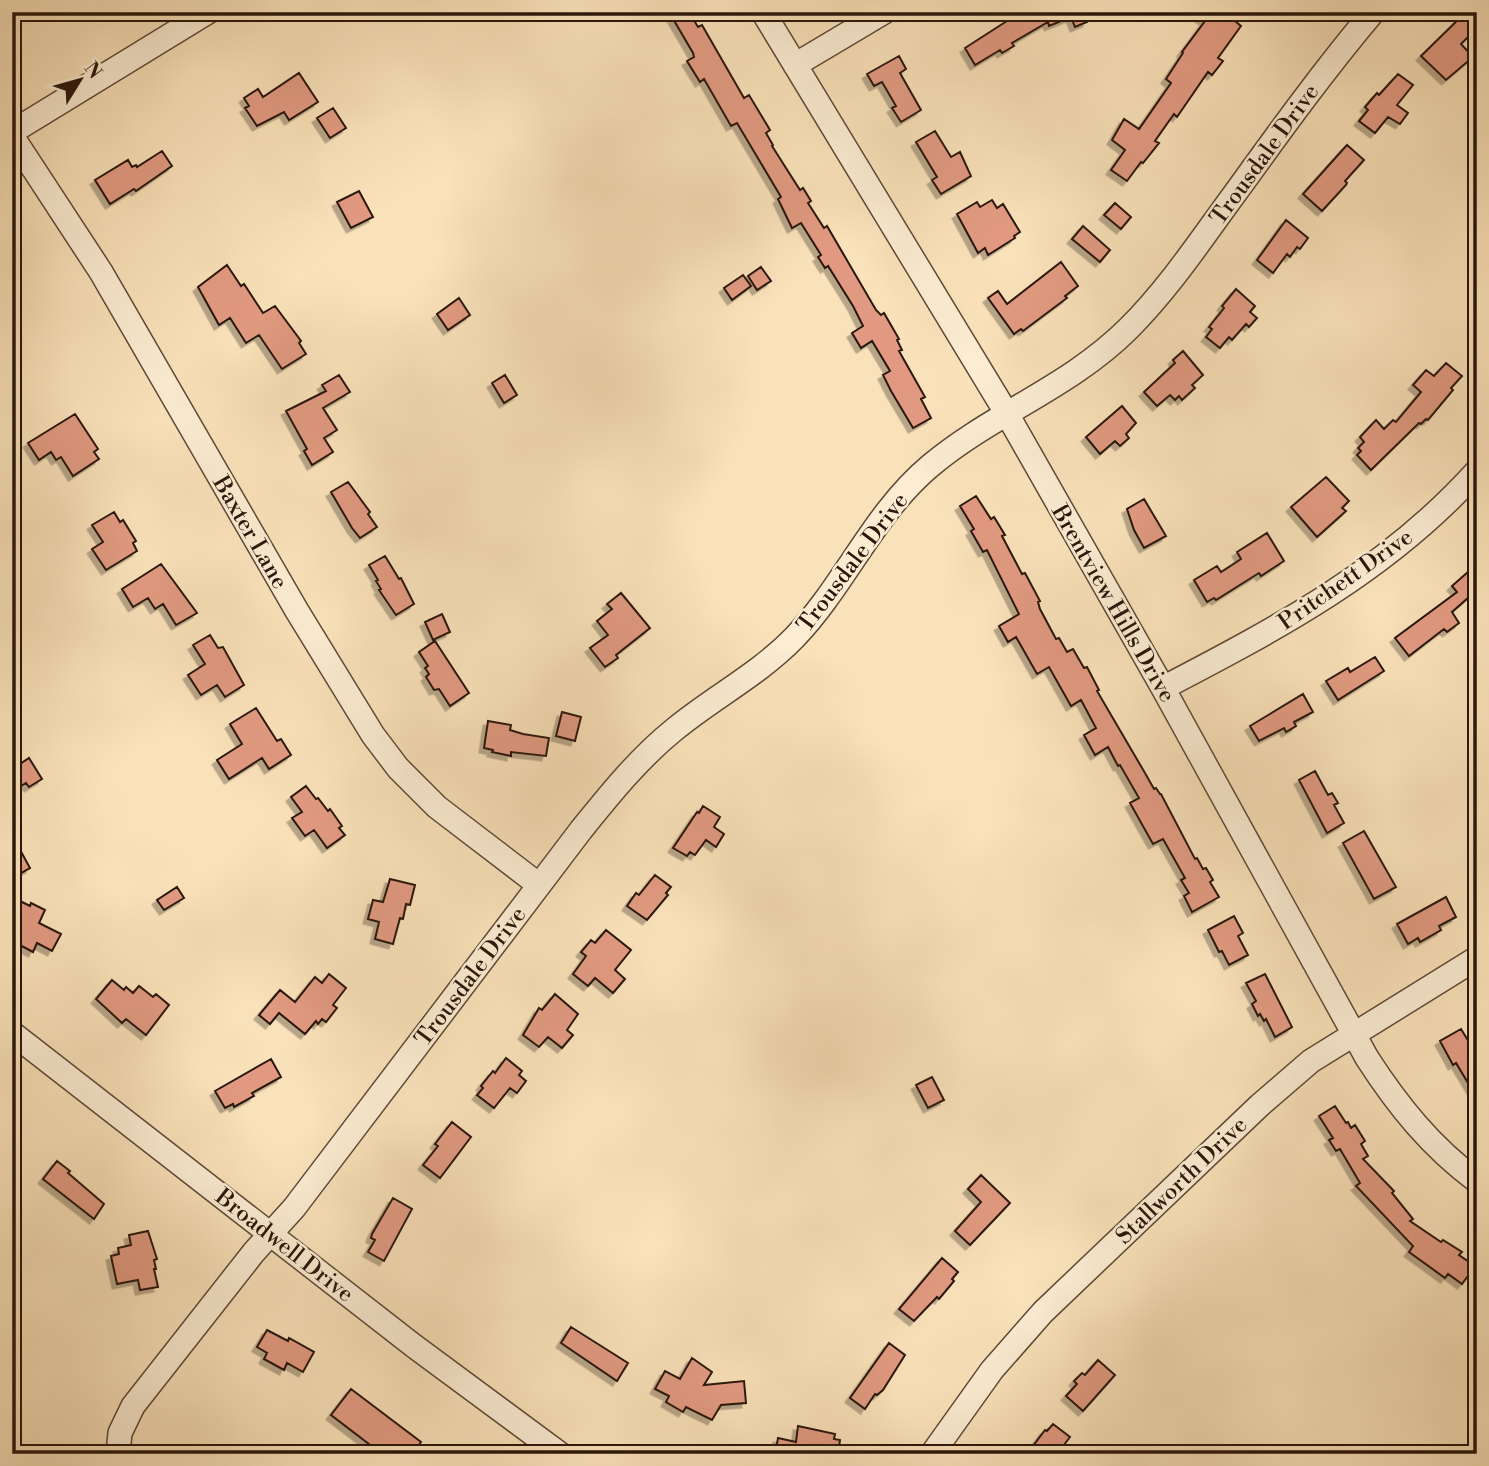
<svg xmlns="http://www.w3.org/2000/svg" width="1489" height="1466" font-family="'Libre Bodoni',serif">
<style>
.building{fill:#e19a81;stroke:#2a160b;stroke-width:2;filter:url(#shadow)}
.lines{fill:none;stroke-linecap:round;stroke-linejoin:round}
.minor-casing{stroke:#5e4936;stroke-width:26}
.minor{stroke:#fbecd2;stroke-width:23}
.labels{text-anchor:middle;stroke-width:5;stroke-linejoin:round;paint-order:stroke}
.street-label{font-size:23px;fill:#2a160b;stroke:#fbecd2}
</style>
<defs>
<filter id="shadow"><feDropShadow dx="-4.5" dy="4.5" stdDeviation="0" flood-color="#0004"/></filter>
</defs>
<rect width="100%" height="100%" fill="#f9e1b9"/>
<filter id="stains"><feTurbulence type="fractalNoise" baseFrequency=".00286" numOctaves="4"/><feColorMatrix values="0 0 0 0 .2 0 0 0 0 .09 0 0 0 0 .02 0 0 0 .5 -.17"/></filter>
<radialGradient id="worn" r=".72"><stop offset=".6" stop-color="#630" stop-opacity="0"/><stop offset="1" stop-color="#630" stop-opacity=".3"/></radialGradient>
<path class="building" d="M669,12H689L698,27L702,25L744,98L749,95L770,130L766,133L773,145L772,146L800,190L803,188L811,201L808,203L824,228L827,226L876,310L881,315L884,313L899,339L897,340L902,350L899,351L925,397L921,399L931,418L913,428L891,391L883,375L890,371L872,341L861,348L852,333L863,326L853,306L828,266L825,268L818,257L821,255L801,223L792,228L778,199L781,197L737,123L731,126L704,79L700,82L687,61L694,57L693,53Z
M1021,12H1083L1087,22L1075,27L1071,17L1049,26L1048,22L1012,43L1014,46L1002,53L1000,50L975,65L965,48Z
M1193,12H1224L1241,26L1218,58L1223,61L1212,75L1208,72L1177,117L1174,114L1155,141L1159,143L1143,163L1141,162L1127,181L1111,170L1125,150L1112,140L1124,119L1139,129L1171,83L1166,79L1183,53L1182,52L1205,21Z
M1466,12L1477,23V28L1461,44L1473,57L1446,80L1421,56Z
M899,56L906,69L900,73L921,110L901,122L892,108L896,106L882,82L874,86L867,74Z
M299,73L318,102L289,120L284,112L257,126L245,108L249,106L244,98L258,89L263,97Z
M1398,74L1413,85L1397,105L1408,113L1400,124L1388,117L1375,133L1359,121L1368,110L1365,107L1377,93L1379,95Z
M333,108L346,128L330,138L317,118Z
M935,131L951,157L960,152L971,176L941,194L932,180L937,177L916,142Z
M1347,145L1364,160L1345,181L1347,183L1346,185L1322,211L1303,194Z
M162,151L172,166L136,191L134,189L110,204L95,180L128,160L132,167L136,165L137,167Z
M359,191L373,217L351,228L337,202Z
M992,200L997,208L1003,204L1020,232L1014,236L1015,238L988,255L985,248L978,253L957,214L977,202L980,207Z
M1115,203L1131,217L1121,229L1104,215Z
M1286,220L1308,238L1300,249L1297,247L1290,257L1287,254L1273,273L1257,260Z
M1083,226L1110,250L1100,262L1072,239Z
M1061,262L1078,286L1065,296L1067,298L1023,331L1021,329L1014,334L988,298L998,291L1007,304Z
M227,265L241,286L244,284L263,313L275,306L301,341L299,343L306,354L282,369L259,335L246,343L230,318L219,325L198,287Z
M761,267L771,281L757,290L748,276Z
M743,275L751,286L732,300L724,288Z
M1236,289L1255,306L1250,312L1257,318L1249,327L1246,324L1232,340L1229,337L1220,348L1206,337L1212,329L1209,327L1224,308L1222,306Z
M459,298L470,315L448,330L437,314Z
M1183,351L1203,375L1192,385L1195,388L1182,400L1179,396L1175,400L1170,395L1157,406L1144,392L1175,363L1173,360Z
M1446,363L1462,376L1451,388L1453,390L1428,420L1426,419L1421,424L1419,423L1371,470L1357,455L1361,451L1358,448L1364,442L1360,437L1376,420L1384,429L1393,420L1396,422L1421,392L1413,385L1426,370L1434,376Z
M339,375L350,392L323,408L337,430L324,438L333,452L312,465L304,451L307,449L286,411L326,391L322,385Z
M505,375L517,395L504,403L492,383Z
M1122,406L1136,423L1126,434L1129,438L1120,446L1115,441L1100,454L1086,437Z
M75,414L98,449L94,452L99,459L73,476L61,457L56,460L51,452L39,460L28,443Z
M1326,477L1349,501L1342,508L1346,511L1317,537L1291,507Z
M348,482L370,512L368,514L377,527L360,538L352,528L331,492Z
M976,496L991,519L994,517L1005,535L1002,536L1022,574L1025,573L1040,601L1038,602L1040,609L1056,639L1059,638L1067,652L1073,649L1084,668L1087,667L1099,690L1097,691L1145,773L1154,789L1156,788L1160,794H1161L1195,859L1197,858L1203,869L1206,868L1213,880L1210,882L1219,897L1192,912L1184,896L1189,893L1181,880L1185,878L1163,839L1153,844L1130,803L1139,798L1120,765L1118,766L1108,747L1095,755L1084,735L1096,728L1081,700L1071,706L1049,667L1037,674L1016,637L1008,642L999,626L1019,614L987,550L983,552L971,531L974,529L960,506Z
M1144,499L1166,536L1144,548L1134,530L1127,509Z
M114,512L120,522L123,520L136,541L133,543L137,551L106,570L92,549L103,542L92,525Z
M1267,533L1284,561L1261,576L1259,573L1216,600L1214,598L1207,602L1194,580L1217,566L1221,572L1241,559L1237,552Z
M385,556L399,579L401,578L414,604L396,615L379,590L381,589L376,581L378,580L369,565Z
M161,564L197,613L176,625L163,604L155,609L148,598L133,607L122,589Z
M1477,564V590L1452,612L1459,623L1447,632L1444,629L1409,656L1395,638L1457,592L1452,586Z
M621,593L650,628L616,655L618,658L605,667L590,648L608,635L597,621L612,609L607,604Z
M442,614L450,632L433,640L425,622Z
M210,635L218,648L223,647L244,685L225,697L217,685L201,695L188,675L205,664L193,645Z
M435,641L469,693L450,706L439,689L434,690L426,677L429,674L425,668L428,666L419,652Z
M1375,657L1384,671L1338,700L1326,681L1348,668L1350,672Z
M1303,694L1313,712L1294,722L1296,726L1286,732L1284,728L1259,741L1250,726Z
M256,708L277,741L281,739L291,755L269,769L262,758L229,779L217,760L242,744L230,724Z
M562,712L581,717L575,741L556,736Z
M488,721L511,725L510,730L523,734L549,738L546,756L511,752V756L492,752L493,750L484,748Z
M29,758L42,779L29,787L26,783L19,787L12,774L19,770L17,766Z
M1315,771L1328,795L1332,793L1338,803L1334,805L1344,823L1327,833L1299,780Z
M306,786L316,799L318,798L328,811L330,809L342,826L339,828L345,835L327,848L314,830L305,836L292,818L302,812L291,797Z
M703,806L720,817L714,827L724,834L716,847L706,840L695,855L690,852L687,856L673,848L697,812L699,813Z
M1364,831L1396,887L1374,899L1343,843Z
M12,835L30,868L12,878Z
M655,875L671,887L666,893L668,895L647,920L627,906L636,893L639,895Z
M390,879L415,885L410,905L406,904L403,919L400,918L393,944L375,939L379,922L368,919L373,900L383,902Z
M177,887L184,898L164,910L157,900Z
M12,897L30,906L31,903L45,910L39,923L61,934L52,951L37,943L33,952L16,943L19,936L12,932Z
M1446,897L1456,917L1439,926L1441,930L1420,942L1418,938L1408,944L1397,924Z
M1234,916L1243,933L1238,936L1248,955L1229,965L1222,951L1219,952L1208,930Z
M606,930L631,950L615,970L625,979L613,993L595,978L588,986L573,974L586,956L581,952L591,940L595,943Z
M329,974L346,988L333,1005L337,1008L326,1022L322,1019L318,1024L316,1021L305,1034L279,1013L270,1024L259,1015L280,990L295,1002L315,977L322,983Z
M1265,974L1292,1027L1275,1037L1266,1019L1264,1021L1260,1014L1258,1016L1252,1004L1256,1001L1246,983Z
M112,980L124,990L126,987L133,993L139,986L153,997L156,994L169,1005L146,1035L126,1019L122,1023L96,999Z
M555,994L578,1014L567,1030L573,1035L562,1048L548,1037L539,1047L523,1035L539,1008L542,1010Z
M1461,1029L1477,1055V1098L1456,1063L1453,1065L1440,1041Z
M506,1058L522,1071L519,1075L526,1081L517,1093L510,1088L494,1108L477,1095L483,1088L481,1086L493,1071L495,1073Z
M271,1059L281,1077L252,1093L254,1096L234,1107L233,1104L225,1108L215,1091Z
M932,1077L944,1100L928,1108L916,1085Z
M1335,1106L1346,1123L1348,1122L1351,1128L1355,1125L1365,1141L1361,1144L1368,1156L1363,1159L1394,1191L1392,1193L1413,1219L1410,1221L1441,1242L1443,1240L1462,1252L1459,1255L1475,1266L1462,1284L1448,1274L1445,1278L1409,1252L1413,1246L1356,1186L1360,1183L1340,1149L1336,1151L1329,1140L1333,1138L1319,1116Z
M452,1122L471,1137L440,1178L423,1165L438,1146L435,1144Z
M57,1161L70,1171L68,1173L104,1204L94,1219L43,1179Z
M981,1175L1010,1203L970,1245L955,1231L981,1202L968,1189Z
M393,1198L412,1209L384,1261L368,1252L375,1240L371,1238L372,1234Z
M148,1231L157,1259L154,1260L156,1269H154L158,1287L140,1290L138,1280L117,1284L111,1256L119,1254L118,1248L131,1245L129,1235Z
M942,1258L958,1272L952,1279L954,1281L939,1299L937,1297L914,1321L899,1309Z
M571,1327L628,1363L617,1381L561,1343Z
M267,1330L288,1341L289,1338L314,1352L303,1372L287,1363L284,1370L264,1359L267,1353L257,1347Z
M889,1343L905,1355L883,1390L877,1395L875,1394L865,1409L850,1398Z
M692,1358L712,1372L704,1385L744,1381L746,1403L721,1405L712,1420L686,1407L683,1412L666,1402L669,1396L655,1389L665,1371L680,1379Z
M1098,1360L1115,1375L1083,1411L1066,1396L1077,1384L1074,1381L1082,1373L1085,1375Z
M351,1389L421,1442L412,1454H382L331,1415Z
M1053,1424L1070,1437L1057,1454H1031L1035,1447L1033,1446L1045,1430L1047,1431Z
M798,1426L835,1434L834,1439L840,1440L838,1454H775L778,1438L796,1442Z"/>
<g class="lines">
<g class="minor-casing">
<path id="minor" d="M763,12L1007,414L1163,688L1367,1058C1398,1106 1431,1147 1477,1181
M795,65L884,12
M12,132L208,12
M12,136L101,272L297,611L373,735L398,768L437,807L539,885
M1163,688C1278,628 1388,570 1477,471
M12,1033L414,1346L560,1454
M118,1454L120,1433L133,1406L254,1252L294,1208L581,830C610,794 639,758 675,729C714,697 759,674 794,638C845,585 873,514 930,466C993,413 1069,388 1129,328C1170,287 1202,238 1236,192C1280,131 1324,70 1373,12
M932,1454L992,1370L1043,1312L1260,1105L1311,1061L1477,958"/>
</g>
<use href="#minor" class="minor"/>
</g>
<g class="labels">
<g class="street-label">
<text transform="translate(1264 154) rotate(-54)" y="8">Trousdale Drive</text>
<text transform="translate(251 532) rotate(60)" y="8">Baxter Lane</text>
<text transform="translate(852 562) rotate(-53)" y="8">Trousdale Drive</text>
<text transform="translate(1345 579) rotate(-35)" y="8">Pritchett Drive</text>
<text transform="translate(1114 603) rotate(60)" y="8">Brentview Hills Drive</text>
<text transform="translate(470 976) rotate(-53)" y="8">Trousdale Drive</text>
<text transform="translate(1181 1180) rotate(-44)" y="8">Stallworth Drive</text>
<text transform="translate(285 1245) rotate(38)" y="8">Broadwell Drive</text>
</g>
</g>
<rect width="1489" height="1466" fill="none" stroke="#f9e1b9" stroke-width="42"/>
<rect x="14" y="14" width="1461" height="1438" fill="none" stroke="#2a160b" stroke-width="3.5"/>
<rect x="21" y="21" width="1447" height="1424" fill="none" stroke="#2a160b" stroke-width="2"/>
<g transform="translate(80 80) rotate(53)" stroke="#fbecd2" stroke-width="5" paint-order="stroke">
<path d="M0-5L12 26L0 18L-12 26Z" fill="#2a160b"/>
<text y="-10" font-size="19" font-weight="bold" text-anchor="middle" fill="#2a160b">N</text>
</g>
<rect width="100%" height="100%" filter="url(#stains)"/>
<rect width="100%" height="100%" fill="url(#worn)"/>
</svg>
